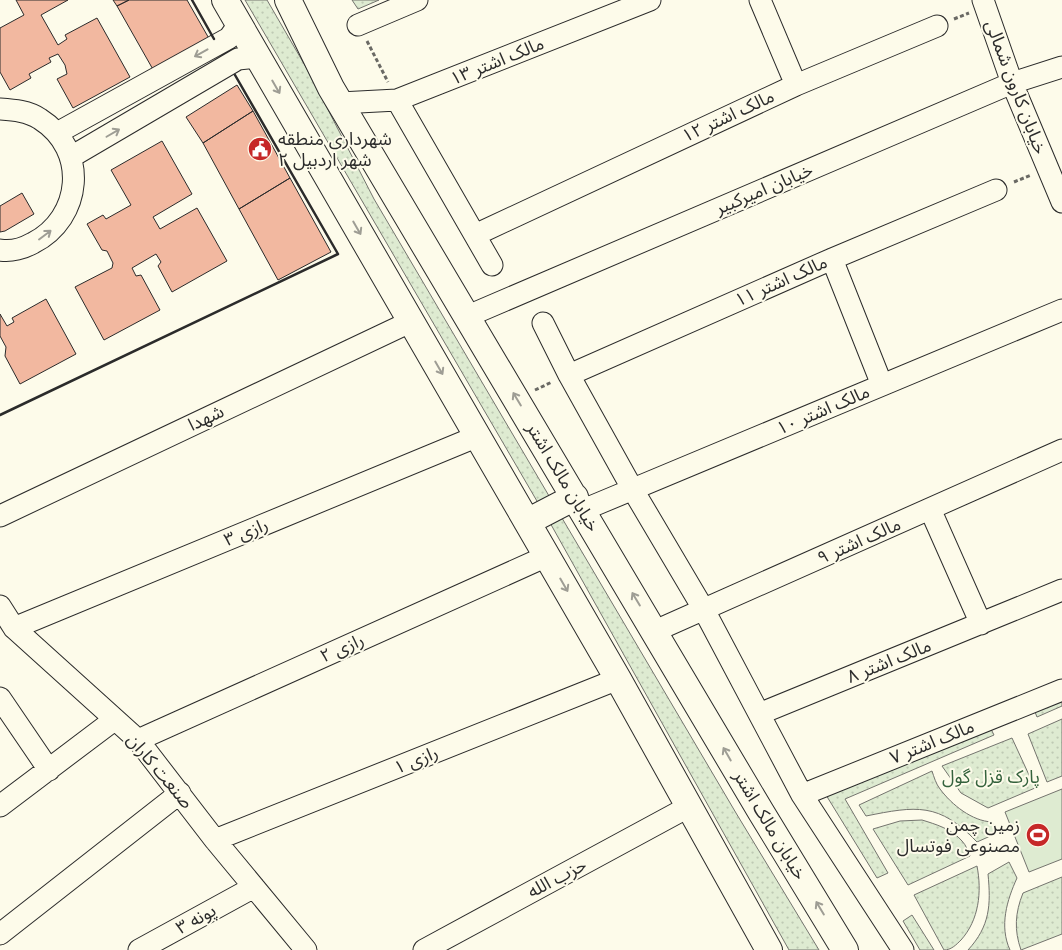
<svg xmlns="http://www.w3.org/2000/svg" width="1062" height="950" font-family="Montserrat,'Noto Sans Arabic',sans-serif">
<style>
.green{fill:url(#green-dots);stroke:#74746e}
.pitch{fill:#deebd1;stroke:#74746e}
.building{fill:#f2b8a0;stroke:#2b2b2b}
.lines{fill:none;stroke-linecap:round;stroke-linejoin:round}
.minor-casing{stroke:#2b2b2b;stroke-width:23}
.major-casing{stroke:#2b2b2b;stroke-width:28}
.path{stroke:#6a6964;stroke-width:3;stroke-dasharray:4 2.5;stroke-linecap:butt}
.minor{stroke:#fdfbea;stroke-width:21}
.major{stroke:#fdfbea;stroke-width:26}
.wall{stroke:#2b2b2b;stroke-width:2.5}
.oneway{stroke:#9e9d94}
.labels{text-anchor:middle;stroke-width:4;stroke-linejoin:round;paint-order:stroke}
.street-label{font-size:18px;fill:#2b2b2b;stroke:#fdfbea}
.poi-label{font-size:18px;fill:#2b2b2b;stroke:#fdfbea;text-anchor:start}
.park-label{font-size:18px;fill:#34623c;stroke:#fdfbea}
</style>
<defs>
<pattern id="green-dots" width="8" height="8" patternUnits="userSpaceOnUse" patternTransform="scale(1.25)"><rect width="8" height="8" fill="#deebd1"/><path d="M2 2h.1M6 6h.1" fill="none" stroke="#bfcab4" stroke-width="1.8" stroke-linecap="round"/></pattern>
</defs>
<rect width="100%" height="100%" fill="#fdfbea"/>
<path class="green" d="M245,0H267L307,69L374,199L552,501L541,508Z
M352,0H379L358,9Z
M559,513L736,813L819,950H789L549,521Z
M1062,695V706L1037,717L1033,707Z
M1062,719V776L1047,782L1028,734Z
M989,725L994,735L845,799L888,873L877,878L826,795Z
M1012,738L1035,788L988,808L961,793L942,766Z
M932,771C934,777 936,784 940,789C952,805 972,821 992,822L997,833L977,842C939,802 916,806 866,816L859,805Z
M922,820C935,824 952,829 962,841C966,845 968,851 970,856L908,885L873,829L900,821Z
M1009,862L1017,878C1007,900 999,926 1010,950H968C990,926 991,905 988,874Z
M977,866C982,892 979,920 961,940C956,945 951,950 944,950L914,895Z
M1062,877V934L1021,950C1014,930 1015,913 1023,893Z
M912,915L934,950H920L903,921Z"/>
<path class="pitch" d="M1062,789V859L1029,872L1005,812Z"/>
<path class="building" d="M16,0H68L41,15L58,45L67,39L65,35L97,18L130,77L73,108L57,79L67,74L65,65L58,54L49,58L51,62L29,74L31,78L10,90L0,72V28L24,15Z
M113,0H129L117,6Z
M129,0H187L211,42L155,73L117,6Z
M237,85L253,111L203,143L186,117Z
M253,111L290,178L239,209L203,143Z
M162,141L192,194L153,217L160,229L197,208L227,261L172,292L158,266L161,262L156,254L132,268L136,276L141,275L160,310L104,340L75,287L112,268L113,263L107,251L102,250L87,224L103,215L106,219L131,205L111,170Z
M290,178L331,252L278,280L239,209Z
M22,193L34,214L5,231L0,232V206Z
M46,299L76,354L20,384L5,356L6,347L0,336V314L7,326L14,322L12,318Z"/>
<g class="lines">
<g class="minor-casing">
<path id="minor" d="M760,0L796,85
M983,0L1012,83L1062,202
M358,25L417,0
M397,100L492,265
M340,103L397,100L650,0
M0,109C14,110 28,111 40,119C89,150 82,218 33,243C24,248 11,252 0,250
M57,133L229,38L239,24
M71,157L238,59L258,57
M475,235L796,85L937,26
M832,259L882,385
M468,316L1012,83L1062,67
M543,323L569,375L633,490L704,610L802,795L903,950
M569,375L832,259L996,190
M930,509L981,624
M583,510L1062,310
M0,516L412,321
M0,606L14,628L138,740L215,840L306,950
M14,628L478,436
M655,631L1062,450
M0,698L49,770
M759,714L1062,590
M138,740L547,556
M802,795L1062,690
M0,806L114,720
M215,840L618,679
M0,934L180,793
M139,950L254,887
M424,950L690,806"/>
</g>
<g class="major-casing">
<path id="major" d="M225,0L618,679L769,950
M288,0L331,88L761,812L845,950
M527,522L575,497"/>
</g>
<path class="path" d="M954,19L969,13
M367,41L388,82
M1014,182L1031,175
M535,390L552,382"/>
<use href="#minor" class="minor"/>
<use href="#major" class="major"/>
<path class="wall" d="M192,0L214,39
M0,415L338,254L235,75"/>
</g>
<defs><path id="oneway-shaft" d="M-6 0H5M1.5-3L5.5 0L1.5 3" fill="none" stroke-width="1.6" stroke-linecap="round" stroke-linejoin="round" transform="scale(1.25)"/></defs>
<g class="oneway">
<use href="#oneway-shaft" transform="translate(201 53) rotate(151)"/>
<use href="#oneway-shaft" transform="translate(276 87) rotate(60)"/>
<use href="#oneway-shaft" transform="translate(113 133) rotate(-30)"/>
<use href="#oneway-shaft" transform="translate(357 228) rotate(60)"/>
<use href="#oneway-shaft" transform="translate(45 235) rotate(-37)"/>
<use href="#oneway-shaft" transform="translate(439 368) rotate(60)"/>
<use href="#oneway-shaft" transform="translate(517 399) rotate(-121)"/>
<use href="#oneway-shaft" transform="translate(564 585) rotate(60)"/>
<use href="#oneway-shaft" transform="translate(636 599) rotate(-121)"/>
<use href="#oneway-shaft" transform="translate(727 754) rotate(-120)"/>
<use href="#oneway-shaft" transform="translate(820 908) rotate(-121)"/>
</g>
<defs>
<g id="civic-disc" transform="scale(1.25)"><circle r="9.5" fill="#c62828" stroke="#fdfbea"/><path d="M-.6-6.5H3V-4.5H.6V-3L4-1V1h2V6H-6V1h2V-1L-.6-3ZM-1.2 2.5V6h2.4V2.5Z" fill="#fff"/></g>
<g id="stadium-disc" transform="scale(1.25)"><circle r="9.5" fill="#c62828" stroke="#fdfbea"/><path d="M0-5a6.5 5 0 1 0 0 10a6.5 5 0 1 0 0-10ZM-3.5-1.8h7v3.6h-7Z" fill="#fff"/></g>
</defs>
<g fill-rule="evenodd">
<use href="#civic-disc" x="260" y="149"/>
<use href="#stadium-disc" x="1038" y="835"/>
</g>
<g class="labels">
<g class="street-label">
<text transform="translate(497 61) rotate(-22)" y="6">مالک اشتر ۱۳</text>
<text transform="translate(1016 87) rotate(69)" y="6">خیابان کارون شمالی</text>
<text transform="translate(728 116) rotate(-25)" y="6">مالک اشتر ۱۲</text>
<text transform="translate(764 189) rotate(-23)" y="6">خیابان امیرکبیر</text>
<text transform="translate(781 281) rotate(-24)" y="6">مالک اشتر ۱۱</text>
<text transform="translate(823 410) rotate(-23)" y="6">مالک اشتر ۱۰</text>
<text transform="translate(206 418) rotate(-25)" y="6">شهدا</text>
<text transform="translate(563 477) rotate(59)" y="6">خیابان مالک اشتر</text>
<text transform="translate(246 532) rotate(-22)" y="6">رازی ۳</text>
<text transform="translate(859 541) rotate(-24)" y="6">مالک اشتر ۹</text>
<text transform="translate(342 648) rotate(-24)" y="6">رازی ۲</text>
<text transform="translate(889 661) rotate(-22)" y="6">مالک اشتر ۸</text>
<text transform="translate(932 742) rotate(-22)" y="6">مالک اشتر ۷</text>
<text transform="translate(416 760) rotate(-22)" y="6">رازی ۱</text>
<text transform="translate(160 771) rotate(50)" y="6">صنعت کاران</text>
<text transform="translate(770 825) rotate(59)" y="6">خیابان مالک اشتر</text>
<text transform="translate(557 878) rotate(-28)" y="6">حزب الله</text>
<text transform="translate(196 919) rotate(-29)" y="6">پونه ۳</text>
</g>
<g class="poi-label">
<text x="278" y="145">شهرداری منطقه<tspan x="278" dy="21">۲ شهر اردبیل</tspan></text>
<text x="1020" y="831" text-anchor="end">زمین چمن<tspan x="1020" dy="21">مصنوعی فوتسال</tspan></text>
</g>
<g class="park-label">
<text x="991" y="783">پارک قزل گول</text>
</g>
</g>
</svg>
